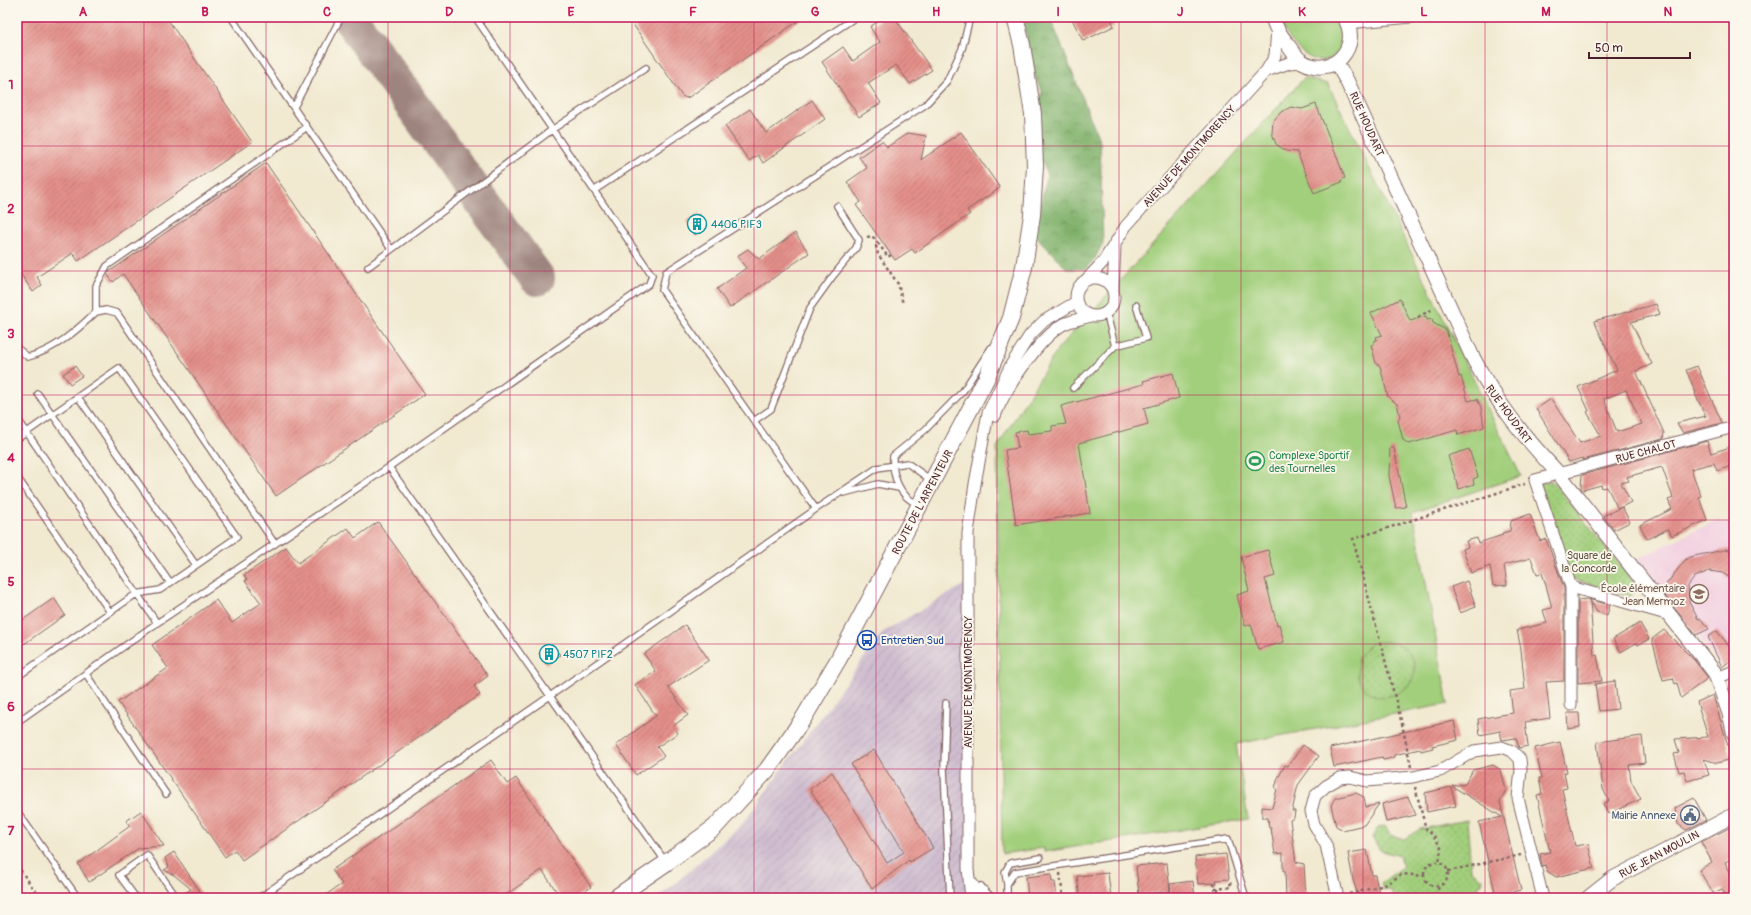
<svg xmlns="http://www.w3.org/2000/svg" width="1751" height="915" font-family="Pangolin,sans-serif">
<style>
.built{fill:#f2cfe0}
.industrial{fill:url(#industrial-furrows)}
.grass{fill:#a2cf7c;stroke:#767754}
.forest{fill:url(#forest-crowns);stroke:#66684c}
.park{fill:url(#park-dots);stroke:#767754}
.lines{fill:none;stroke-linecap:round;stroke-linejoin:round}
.taxiway{stroke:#9e847e;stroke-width:36}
.building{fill:url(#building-hatch);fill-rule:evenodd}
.service-casing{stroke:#846665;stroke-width:8}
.minor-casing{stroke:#846665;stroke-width:13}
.tertiary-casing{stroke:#846665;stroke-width:16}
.secondary-casing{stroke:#846665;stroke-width:18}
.path{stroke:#846665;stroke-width:2.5;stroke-dasharray:3 3;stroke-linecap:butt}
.service{stroke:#fff;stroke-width:5.5}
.minor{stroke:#fff;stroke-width:11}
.tertiary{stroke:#fff;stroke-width:14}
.secondary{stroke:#fff;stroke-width:16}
.grid{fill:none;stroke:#c2185b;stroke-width:1;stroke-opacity:0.55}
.labels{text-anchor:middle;stroke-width:3.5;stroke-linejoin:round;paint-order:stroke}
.street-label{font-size:11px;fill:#4a1f2b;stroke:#fbf7ec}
.culture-label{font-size:11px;fill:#0d838f;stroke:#fbf7ec;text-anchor:start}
.leisure-label{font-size:11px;fill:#27864d;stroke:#fbf7ec;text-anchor:start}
.park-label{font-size:11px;fill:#645443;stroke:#fbf7ec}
.education-label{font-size:11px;fill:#785e54;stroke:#fbf7ec;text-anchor:end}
.transit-label{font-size:11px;fill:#164399;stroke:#fbf7ec;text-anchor:start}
.service-label{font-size:11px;fill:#4e5e75;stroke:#fbf7ec;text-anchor:end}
.neatline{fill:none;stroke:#c2185b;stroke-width:1.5}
.grid-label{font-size:13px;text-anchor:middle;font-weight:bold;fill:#c2185b}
</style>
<defs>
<pattern id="industrial-furrows" width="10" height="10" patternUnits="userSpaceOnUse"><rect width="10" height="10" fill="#cfbdcf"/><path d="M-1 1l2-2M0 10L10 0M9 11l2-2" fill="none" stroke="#b3a2b2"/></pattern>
<pattern id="forest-crowns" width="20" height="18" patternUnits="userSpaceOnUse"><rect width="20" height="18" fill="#81b26c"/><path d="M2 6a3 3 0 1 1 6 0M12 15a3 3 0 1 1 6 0" fill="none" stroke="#6c9059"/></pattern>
<pattern id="park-dots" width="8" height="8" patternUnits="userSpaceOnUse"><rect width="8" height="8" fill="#a2cf7c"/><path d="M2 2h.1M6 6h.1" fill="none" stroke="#8db16b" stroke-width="1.8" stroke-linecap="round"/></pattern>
<pattern id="building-hatch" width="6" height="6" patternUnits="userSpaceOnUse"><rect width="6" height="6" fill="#e48f8a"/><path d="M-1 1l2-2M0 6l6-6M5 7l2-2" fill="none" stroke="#bb7471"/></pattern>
</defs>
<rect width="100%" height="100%" fill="#fbf7ec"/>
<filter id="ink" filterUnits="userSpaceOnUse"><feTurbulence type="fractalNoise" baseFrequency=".025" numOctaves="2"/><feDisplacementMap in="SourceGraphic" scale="8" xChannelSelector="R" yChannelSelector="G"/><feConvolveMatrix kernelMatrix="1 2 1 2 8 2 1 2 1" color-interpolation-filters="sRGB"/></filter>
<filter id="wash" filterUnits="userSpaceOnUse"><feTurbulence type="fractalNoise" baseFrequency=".012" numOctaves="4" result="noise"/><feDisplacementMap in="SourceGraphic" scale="16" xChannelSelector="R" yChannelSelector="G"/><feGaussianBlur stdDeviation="0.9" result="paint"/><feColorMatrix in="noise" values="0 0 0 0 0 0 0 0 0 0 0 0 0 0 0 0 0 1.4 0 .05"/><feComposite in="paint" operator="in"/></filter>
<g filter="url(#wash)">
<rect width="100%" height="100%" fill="#f1e9d0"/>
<path class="built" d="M1719,519L1722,523L1734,519V658L1721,667L1637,559Z"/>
<path class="industrial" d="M965,584L969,898H656L674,885L743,823L883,632Z"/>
<path class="grass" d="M1279,17H1334C1342,27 1344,33 1343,46C1339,50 1334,57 1329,59C1307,68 1284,35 1279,17Z
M1304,78L1328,84L1521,476L1413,512L1448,704L1236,744L1248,819L1044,852V848L1002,854L997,447L1058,349Z"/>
<path class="forest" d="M1023,17H1050L1100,142L1103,243L1094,260L1085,269H1067L1034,234L1047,175L1038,149L1035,116L1042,92L1033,71Z"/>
<path class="park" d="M1552,481L1636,585L1630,596L1572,579L1539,483Z
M1386,642C1404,642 1422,661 1412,680C1404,695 1380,703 1367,691C1359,684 1357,678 1358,667C1358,665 1357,660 1358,658C1359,656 1362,653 1364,651C1366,649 1368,645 1370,644C1374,642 1381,642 1386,642Z
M1467,820L1471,870L1483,880L1477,891L1479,898H1394L1391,890H1384L1381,883L1403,867L1399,856L1380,850L1372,837L1378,827L1385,826L1390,835L1404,839L1420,829Z"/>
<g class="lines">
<path class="taxiway" d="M349,17L537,278"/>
</g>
<g id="blocks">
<path class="building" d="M17,17H166L252,142L78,261L73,253L37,277L42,285L33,292L17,269Z
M628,17H804L689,97L686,98L682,96Z
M884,17H894L932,70L910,84L896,65L868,83L881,103L859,117L822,62L843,47L853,61L880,42L870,27Z
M1071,17H1110L1114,26L1083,41Z
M812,100L825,119L763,163L758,155L749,161L725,126L750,109L766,133Z
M1316,104L1345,178L1341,180L1342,182L1314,193L1297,152L1286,151L1276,144L1272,133L1273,121L1281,112L1291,107L1302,109Z
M961,132L1000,188L967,210L970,214L915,253L912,249L895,260L856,205L861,202L847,182L867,168L859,157L882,141L887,147L908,133L926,136L921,160Z
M266,163L425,394L276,496L123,274L113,282L107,274L109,272Z
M699,214L707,226L695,235L687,222Z
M795,233L809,253L730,308L717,289L746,268L737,256L748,249L759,259Z
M1400,299L1410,321L1426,316L1427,320L1432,319L1433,323L1446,330L1459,377L1461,376L1468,401L1477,399L1481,407L1484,427L1458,435L1457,430L1409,444L1403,440L1398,420L1400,416L1397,404L1388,397L1380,366L1376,363L1371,345L1374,344V341L1377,340L1376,337L1382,335L1371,313Z
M1656,304L1660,314L1631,322L1652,364L1636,371L1664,433L1663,439L1583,460V458L1569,462L1536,409L1551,399L1580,443L1601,436L1587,412L1589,411L1578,387L1617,370L1594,321ZM1626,390L1642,424L1617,432L1604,399Z
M75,366L82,376L70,384L63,374Z
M1697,366L1722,423L1683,433L1677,423L1706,416L1695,394L1696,393L1686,370Z
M1173,373L1179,398L1144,408L1148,424L1079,443L1090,513L1016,525L1005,450L1018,448L1015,432L1027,430L1028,434L1052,431V426L1066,424L1061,406L1144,384L1143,381Z
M1707,441L1711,453L1734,446V465L1717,471L1714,463L1691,469L1701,496L1699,497L1707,520L1672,536L1668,529L1647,539L1640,525L1672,509L1668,500L1673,498L1662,467L1627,477L1629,481L1621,483L1631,502L1618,509L1607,487L1602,488L1601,485L1583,490L1581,488L1582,475Z
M1390,448H1394L1406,507L1396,508L1389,476Z
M1469,449L1478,477L1473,479L1474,484L1459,489L1448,456Z
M1622,507L1630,522L1614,530L1603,516Z
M1530,514L1540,541L1546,539L1564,588V681L1546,682L1550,718L1525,722L1528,746L1519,748L1516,738L1502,740L1500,731L1480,735L1478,719L1513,713L1510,691L1525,689L1521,649L1517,630L1547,623L1543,610L1552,608L1547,589L1542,573L1537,574L1531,558L1504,565L1507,585L1493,586L1490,566L1471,573L1463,549L1468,547L1466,541L1477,538L1478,543L1503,535L1502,533L1510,531L1511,521Z
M378,522L488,676L474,686L480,695L242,860L235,850L225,857L118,702L168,668L152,645L216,600L232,623L261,603L245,581L247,580L244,575L286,547L298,563L348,528L355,538Z
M1729,549L1734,557V581L1723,573L1709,571L1695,577L1688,586L1689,602L1698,619L1700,618L1709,629L1696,635L1661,591L1685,560L1689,557Z
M1268,550L1275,576L1265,579L1277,625L1279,624L1284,642L1258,649L1251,624L1245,626L1237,595L1249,591L1241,557Z
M1467,581L1476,607L1460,613L1451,587Z
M54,598L65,615L24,644L17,634V624Z
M1588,599L1610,605L1607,615L1597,612L1590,600L1594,656L1597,655L1602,681L1578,683V600Z
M1640,623L1649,639L1638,645L1636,643L1621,652L1613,639Z
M685,625L709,660L668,687L688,715L673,726L678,733L657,747L664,756L636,775L616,745L656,716L635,685L656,671L644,654Z
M1664,630L1695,661L1708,678L1681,698L1677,683L1675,684L1673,678L1663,680L1652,639Z
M1717,631L1734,652V658L1722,667L1708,637Z
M553,645L560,655L546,664L539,653Z
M1615,681L1618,709L1599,711L1595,684Z
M1713,695L1732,759L1717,763L1704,759L1709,775L1687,781L1684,771L1679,772L1674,754L1679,753L1675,739L1708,737L1697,702Z
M1567,713H1579L1580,727L1568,729Z
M1454,721L1458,740L1432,746L1433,748L1421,751L1420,749L1394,755V757L1388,759L1383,760L1382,757L1334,767L1330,748Z
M1642,736L1645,763L1629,765L1631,781L1641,799L1608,814L1603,804L1609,801L1603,789L1597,742Z
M1560,742L1567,772L1564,773L1567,788L1562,789L1575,846L1588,844L1594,868L1556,877L1547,871L1545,865L1542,866L1540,854L1550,852L1537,795L1542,794L1539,778H1542L1535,748Z
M1303,745L1319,756L1298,785L1292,811H1295L1294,818L1290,820L1296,862L1304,864L1306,898H1286L1285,871H1283V853L1275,854L1271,828H1269L1268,818H1262V807L1272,808L1277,789L1275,788L1278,778L1285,765L1288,766Z
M874,750L933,848L910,862L909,860L872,889L810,789L832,772L887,863L904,852L851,764Z
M491,760L507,784L516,778L591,887L576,898H561L542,870L501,898H321L342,884L332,870Z
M1493,765L1501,770L1506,790L1500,802L1521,890L1496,896L1479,822L1502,817L1452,786L1465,784L1473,770Z
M1451,787L1456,806L1427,812L1425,793Z
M1356,793L1364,797L1366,807L1379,804L1364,825L1343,830L1336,826L1331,805L1335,798Z
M1408,797L1416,815L1386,822L1382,804Z
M1694,798L1706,820L1686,830L1678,824L1675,808Z
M141,811L164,846L139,848L89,882L78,864L130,826L126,821Z
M1729,828L1734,844V858L1725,862L1734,880V898H1727L1722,889L1713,893L1699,870L1712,862L1701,842Z
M1367,850L1372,875H1375L1380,898H1359L1353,880L1348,853Z
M174,852L203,896L204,898H181V896L191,889L174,875L164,870L169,867L165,858Z
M1226,854L1229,879L1216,880L1217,883L1198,884L1195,857Z
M1167,863L1170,891L1139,895L1136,866Z
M1108,873L1111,898H1080L1077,876Z
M1051,874L1052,882H1055L1057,898H1028L1026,877Z
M1193,881L1195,898H1171L1170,884Z"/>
</g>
</g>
<g filter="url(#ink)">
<use href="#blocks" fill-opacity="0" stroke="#846665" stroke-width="1"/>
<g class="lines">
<g class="service-casing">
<path id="service" d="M231,17L391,249
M294,107L341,17
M595,190L856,17
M368,267L553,129L646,68
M96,312L106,310L117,313L275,544
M1115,346L1146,338L1136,305
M17,348L28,357C55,350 77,330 96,312V286L107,266L307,127
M1073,388L1115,346L1108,319L1104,314
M38,394L170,583
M78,397L196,565
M17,418L157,623
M754,421L771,409L810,308L833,276L856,248L859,240L837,206
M17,439L119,368L237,537L160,590L136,594L17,677
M389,467L550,696L665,861
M17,477L110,612
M844,493L878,484L899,488
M918,504C899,497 892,475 893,456L925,430L963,391L991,348
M816,509L662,290L666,272L925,105L947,81L962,49L970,17
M86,674L166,794
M946,703L944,769L950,898
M17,722L157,623L389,467L649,284L652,275L475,17
M17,811L78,898
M1007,884L1005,872L1010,863L1040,858
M981,886L992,898
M17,896L19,898
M136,898L119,875L147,855L177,898
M259,898L550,696L816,509L877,468L907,463L931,480
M1007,898V884L1015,872L1228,839L1246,898"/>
</g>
<g class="minor-casing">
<path id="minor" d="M1348,23L1411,17
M1266,71L1289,63L1303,62
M1076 297a19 19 0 1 1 38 0a19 19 0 1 1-38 0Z
M1087,279L1103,262L1126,226L1266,71L1275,56L1277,29
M1113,292L1115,245
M995,416C1004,390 1040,337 1064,324C1072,320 1082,319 1090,316
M1571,587V705
M1670,615L1571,587L1535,480L1734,427
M1717,678L1734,671
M971,882L981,898
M971,898L968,869V533L975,484L988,413L1011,365L1030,335L1044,321L1076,302
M1338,898L1326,845L1314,824L1311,811L1315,796L1326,786L1340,778L1350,777L1367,781L1413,777L1440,771L1474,751L1502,747L1512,751L1520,759L1521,770L1518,798L1543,898"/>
</g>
<g class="tertiary-casing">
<path id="tertiary" d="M1273,17C1274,26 1280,34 1285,41C1290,48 1296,58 1303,62C1333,79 1363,46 1344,17
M1336,62L1347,81L1472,356C1496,402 1523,436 1559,474L1715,673L1730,715L1734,733
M1588,898L1612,879L1734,815"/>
</g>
<g class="secondary-casing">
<path id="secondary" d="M615,898L666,863L715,827L767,770L803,719L838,660L986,379L1011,318L1024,267L1032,215L1035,166L1033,114L1022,45L1015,17"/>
</g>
<path class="path" d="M867,237L872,236L878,243
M891,255L888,257L878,243L876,246L878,254L898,284L903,304
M1418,317L1433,309
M1411,767L1402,724L1353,539L1525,484
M1415,787L1426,829L1434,836L1441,848L1439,863
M1424 874a12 12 0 1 1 24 0a12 12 0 1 1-24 0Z
M17,865L40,898
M1448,871L1521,855
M1060,873L1063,898
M1214,883L1215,889H1218
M1438,887L1439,898
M1155,893V898
M1349,894L1385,885L1402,874L1424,876
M1158,898H1160
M1219,898L1218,889L1231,887L1230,882"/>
<use href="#service" class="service"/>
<use href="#minor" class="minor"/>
<use href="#tertiary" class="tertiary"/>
<use href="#secondary" class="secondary"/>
</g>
</g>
<path class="grid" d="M144,17V898M266,17V898M388,17V898M510,17V898M632,17V898M754,17V898M876,17V898M997,17V898M1119,17V898M1241,17V898M1363,17V898M1485,17V898M1607,17V898M17,146H1734M17,271H1734M17,395H1734M17,520H1734M17,644H1734M17,769H1734"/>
<defs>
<g id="building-ring" transform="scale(1)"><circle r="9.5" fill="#fbf7ec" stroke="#0f9aa8" stroke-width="1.5"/><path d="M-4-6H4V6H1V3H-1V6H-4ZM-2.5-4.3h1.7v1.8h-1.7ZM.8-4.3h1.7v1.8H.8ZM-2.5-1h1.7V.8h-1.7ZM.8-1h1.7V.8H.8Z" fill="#0f9aa8"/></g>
<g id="stadium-ring" transform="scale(1)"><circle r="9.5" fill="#fbf7ec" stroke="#2e9e5b" stroke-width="1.5"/><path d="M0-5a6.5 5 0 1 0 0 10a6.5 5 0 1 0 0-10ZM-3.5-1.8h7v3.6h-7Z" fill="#2e9e5b"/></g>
<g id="school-ring" transform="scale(1)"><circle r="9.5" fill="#fbf7ec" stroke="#8d6e63" stroke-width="1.5"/><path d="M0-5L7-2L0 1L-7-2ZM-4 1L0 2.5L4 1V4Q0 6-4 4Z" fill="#8d6e63"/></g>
<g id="bus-ring" transform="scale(1)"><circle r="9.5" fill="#fbf7ec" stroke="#1a4fb4" stroke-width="1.5"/><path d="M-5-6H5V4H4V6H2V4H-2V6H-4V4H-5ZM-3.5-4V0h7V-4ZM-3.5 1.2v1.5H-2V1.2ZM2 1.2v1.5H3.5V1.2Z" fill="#1a4fb4"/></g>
<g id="civic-ring" transform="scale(1)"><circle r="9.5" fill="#fbf7ec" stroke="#5c6f8a" stroke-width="1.5"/><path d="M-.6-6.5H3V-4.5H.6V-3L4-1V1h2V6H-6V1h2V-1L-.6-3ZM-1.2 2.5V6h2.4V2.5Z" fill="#5c6f8a"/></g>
</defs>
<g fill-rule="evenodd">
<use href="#building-ring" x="697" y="224"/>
<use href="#stadium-ring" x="1255" y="461"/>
<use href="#school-ring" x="1699" y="594"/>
<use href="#bus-ring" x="867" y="640"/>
<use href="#building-ring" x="549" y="654"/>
<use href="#civic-ring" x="1690" y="815"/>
</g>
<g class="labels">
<g class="street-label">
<text transform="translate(1367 124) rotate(66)" y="4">RUE HOUDART</text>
<text transform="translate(1189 156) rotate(-48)" y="4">AVENUE DE MONTMORENCY</text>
<text transform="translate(1509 414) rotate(54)" y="4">RUE HOUDART</text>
<text transform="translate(1646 451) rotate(-15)" y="4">RUE CHALOT</text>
<text transform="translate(922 502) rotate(-62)" y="4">ROUTE DE L'ARPENTEUR</text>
<text transform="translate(968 682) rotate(-90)" y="4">AVENUE DE MONTMORENCY</text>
<text transform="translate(1659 854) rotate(-28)" y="4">RUE JEAN MOULIN</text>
</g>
<g class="culture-label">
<text x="711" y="228">4406 PIF3</text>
<text x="563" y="658">4507 PIF2</text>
</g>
<g class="leisure-label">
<text x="1269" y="459">Complexe Sportif<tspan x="1269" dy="13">des Tournelles</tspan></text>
</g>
<g class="park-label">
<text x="1589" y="559">Square de<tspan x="1589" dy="13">la Concorde</tspan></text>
</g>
<g class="education-label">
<text x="1685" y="592">École élémentaire<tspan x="1685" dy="13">Jean Mermoz</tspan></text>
</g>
<g class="transit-label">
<text x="881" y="644">Entretien Sud</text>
</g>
<g class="service-label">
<text x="1676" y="819">Mairie Annexe</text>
</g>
</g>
<rect width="1751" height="915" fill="none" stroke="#fbf7ec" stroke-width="44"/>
<path d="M1589 52v6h101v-6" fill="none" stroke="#4a1f2b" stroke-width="2"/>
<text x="1595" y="52" font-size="12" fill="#4a1f2b" stroke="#fbf7ec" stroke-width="3" paint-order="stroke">50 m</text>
<rect x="22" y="22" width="1707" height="871" class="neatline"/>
<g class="grid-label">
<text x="83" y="16">A</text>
<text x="205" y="16">B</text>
<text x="327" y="16">C</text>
<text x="449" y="16">D</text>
<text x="571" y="16">E</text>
<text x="693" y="16">F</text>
<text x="815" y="16">G</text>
<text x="936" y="16">H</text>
<text x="1058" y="16">I</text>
<text x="1180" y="16">J</text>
<text x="1302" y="16">K</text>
<text x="1424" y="16">L</text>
<text x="1546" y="16">M</text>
<text x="1668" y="16">N</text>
<text x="11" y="89">1</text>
<text x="11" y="213">2</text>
<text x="11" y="338">3</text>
<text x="11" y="462">4</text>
<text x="11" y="586">5</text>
<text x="11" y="711">6</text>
<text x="11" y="835">7</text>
</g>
</svg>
